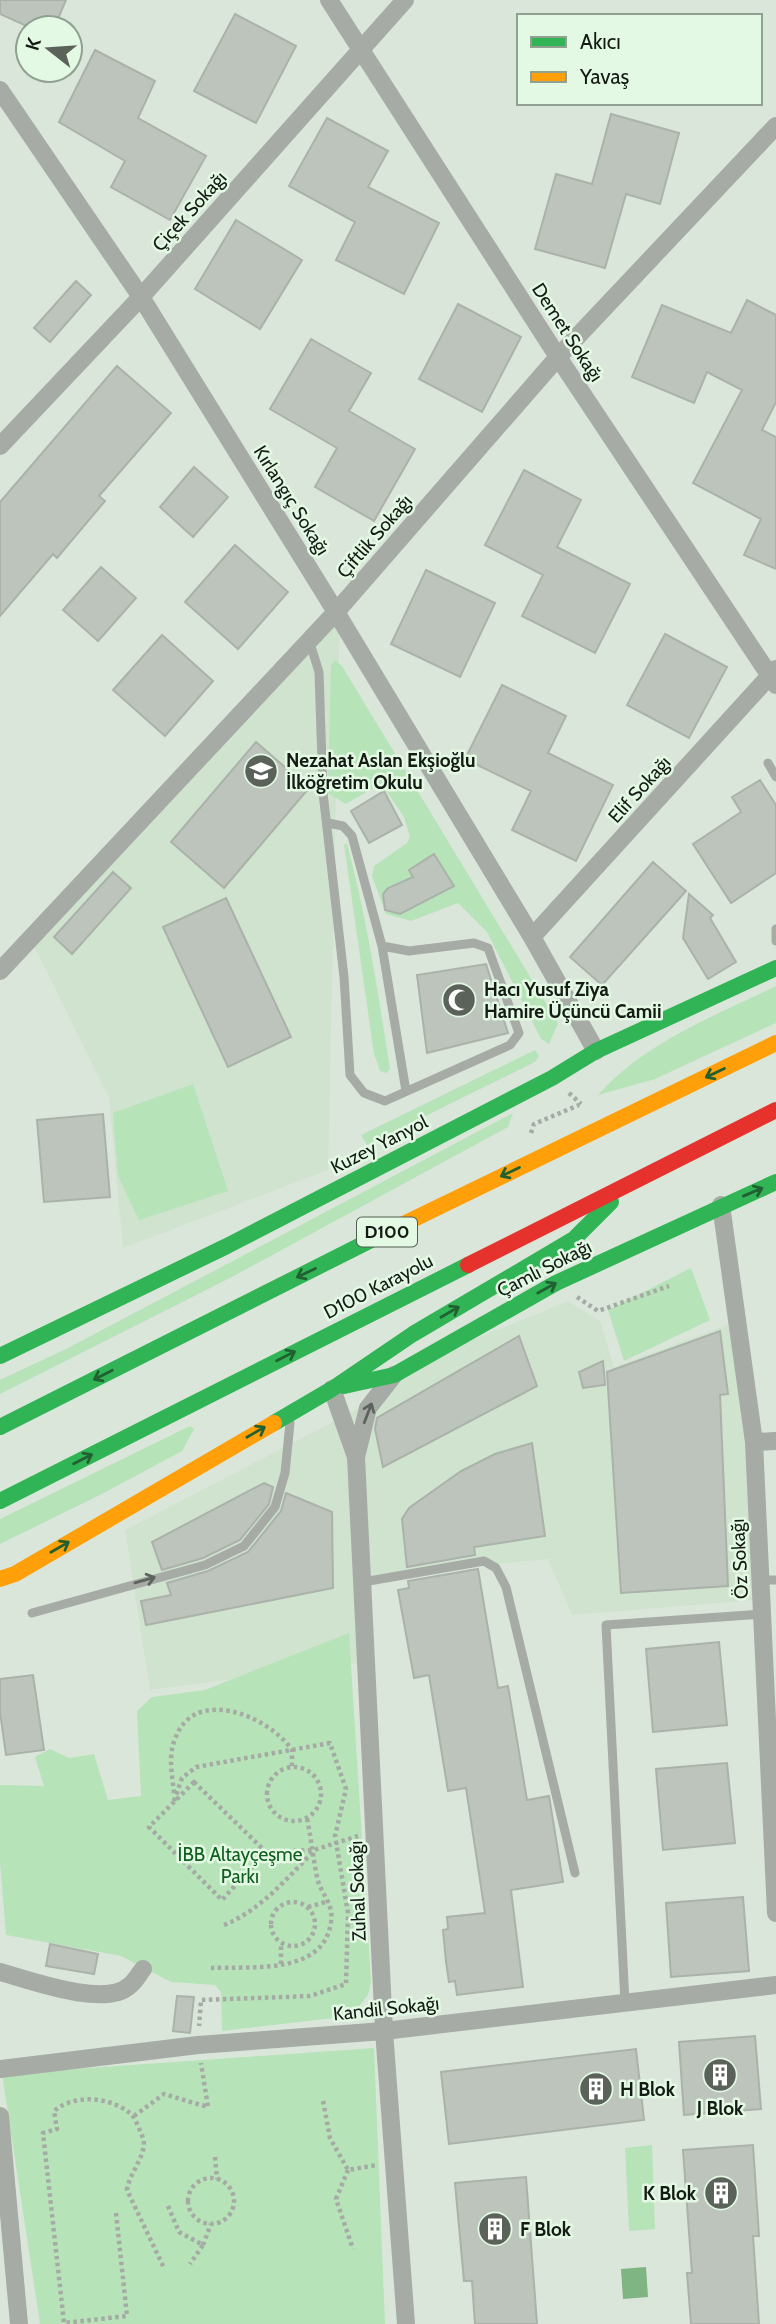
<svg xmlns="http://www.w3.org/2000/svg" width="776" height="2324" font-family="Cabin,sans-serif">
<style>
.built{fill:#cfe3cf}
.green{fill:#b7e3b8}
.water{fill:#7fb483}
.building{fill:#bcc4bc;stroke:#aab2aa;stroke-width:2}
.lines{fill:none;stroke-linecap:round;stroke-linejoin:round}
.path{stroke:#a5aaa5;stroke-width:4.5;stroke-dasharray:3.5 3.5;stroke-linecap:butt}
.lane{stroke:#a6aba6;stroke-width:9}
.street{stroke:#a6aba6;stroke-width:18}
.fast{stroke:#30b455;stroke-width:16}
.slow{stroke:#ff9f0a;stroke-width:16}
.jam{stroke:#e5322d;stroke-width:16}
.oneway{stroke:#216031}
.oneway2{stroke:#5d635d}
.labels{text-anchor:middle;stroke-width:5;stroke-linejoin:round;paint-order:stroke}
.shield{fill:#e3f9e4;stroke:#525e52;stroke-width:2}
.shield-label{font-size:18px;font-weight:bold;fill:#141b14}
.street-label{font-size:19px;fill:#141b14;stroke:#e3f9e4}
.poi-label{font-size:19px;font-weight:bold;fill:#141b14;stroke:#e3f9e4;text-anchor:start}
.park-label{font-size:19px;fill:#105e1e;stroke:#e3f9e4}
</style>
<rect width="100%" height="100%" fill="#dbe6db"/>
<path class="built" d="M340,606L328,1170L123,1248L109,1098L29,936Z
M568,1301L600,1321L614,1367L735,1322L746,1421L754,1600L572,1615L548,1559L357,1577L359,1663L150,1690L125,1530L354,1411L443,1352Z"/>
<path class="green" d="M335,660L342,666L558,1023L549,1044L541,1039L487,932L458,903L411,921L386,914L372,876L374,866L407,843L410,837L404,817L383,786H377L346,804L328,793L331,665Z
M344,844H347C367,918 378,993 390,1069L386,1073L380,1071L374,1054Z
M776,986V1023L655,1079L598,1095C643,1044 715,1015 776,986Z
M535,1050L539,1056L535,1062L367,1145L361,1135Z
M193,1084L228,1191L139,1220L118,1176L113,1113Z
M513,1113L508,1127L230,1278L0,1394V1380L66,1349Z
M691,1268L710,1320L624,1361L608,1310Z
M190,1426L194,1429L182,1451L102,1494L0,1544V1519Z
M349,1633L371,1982L368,1995L351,2016L222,2031L221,1992L215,1985L171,1982L121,1956L6,1935L0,1862V1785L44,1786L35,1757L50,1749L69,1758L94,1754L108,1800L141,1796L137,1711L152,1697L205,1690Z
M374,2048L385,2324H40L2,2074Z
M652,2145L655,2229L629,2231L625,2148Z"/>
<path class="water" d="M646,2267L648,2297L623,2299L621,2269Z"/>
<path class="building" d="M0,0H66L54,28H31L0,14Z
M235,14L296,46L256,123L194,91Z
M95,50L155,81L138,118L206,156L170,220L111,187L125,161L59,122Z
M611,114L679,133L660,204L626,194L605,268L535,249L556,174L592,184Z
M327,118L388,151L368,187L439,223L404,294L336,260L355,222L289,186Z
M236,220L302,260L260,329L195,289Z
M76,281L91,295L50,342L34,328Z
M747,300L776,315V402L762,430L776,437V569L744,555L761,519L693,483L742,390L707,372L694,403L632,377L662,305L731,333Z
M458,304L521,337L482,412L419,379Z
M311,339L371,373L349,411L415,449L374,521L315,487L337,448L270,409Z
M117,366L171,413L99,496L105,501L57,558L53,554L0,616V502Z
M194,467L228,497L193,537L160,507Z
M524,470L581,500L557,547L630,584L595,653L522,616L543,575L485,545Z
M235,545L288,592L238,649L185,602Z
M101,567L136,598L98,641L63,610Z
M426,570L495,603L460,677L391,644Z
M665,634L727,667L689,738L627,705Z
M162,635L213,681L165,736L113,690Z
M502,685L566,716L548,753L613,785L576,861L512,830L531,791L465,759Z
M256,742L309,788L224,888L171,842Z
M760,780L776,805V873L731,903L693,844L741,812L732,797Z
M384,791L402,825L369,843L351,811Z
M434,854L454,886L400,914L385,910L383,894L388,888L413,877L409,870Z
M653,862L686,891L602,985L570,957Z
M113,872L131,888L72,954L54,937Z
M689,894L713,915L710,918L736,962L708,979L683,938Z
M226,898L291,1037L228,1067L163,927Z
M486,964L508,1033L427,1053L417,975Z
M103,1114L110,1197L44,1202L37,1120Z
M720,1331L728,1394L720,1395L728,1586L621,1593L607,1372Z
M519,1336L537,1386L383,1467L375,1429L377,1418Z
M603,1361L605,1385L583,1388L579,1372Z
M532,1443L545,1536L474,1547L475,1555L407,1567L402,1519L409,1508L461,1471L495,1454Z
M264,1483L273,1487L269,1504L240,1540L203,1558L162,1570L152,1542Z
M286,1493L332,1512L333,1588L146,1625L141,1601L171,1595L167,1583L208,1571L248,1552L281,1511Z
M478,1569L498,1688L508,1686L527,1800L549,1796L563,1882L511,1890L523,1987L457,1995L455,1981L449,1982L446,1962L443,1930L448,1929L447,1917L485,1913L466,1788L448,1791L429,1675L414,1678L398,1590L409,1588L408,1581Z
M719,1642L727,1725L653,1732L646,1649Z
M33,1675L44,1750L6,1755L0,1712V1679Z
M727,1763L735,1843L663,1850L656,1769Z
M743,1897L749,1971L671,1977L666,1903Z
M50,1944L98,1954L94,1974L46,1966Z
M177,1996L194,1997L190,2033L173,2031Z
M755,2036L761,2109L684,2115L679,2042Z
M636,2049L644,2120L449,2144L441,2072Z
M753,2145L759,2236H753L759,2324H691L687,2273H692L683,2150Z
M526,2177L537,2324H475L472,2281H464L455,2183Z"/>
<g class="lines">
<path class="path" d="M569,1093L581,1104
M531,1133L534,1124L579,1105
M577,1297L598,1311L669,1286
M267 1794a27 27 0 1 1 54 0a27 27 0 1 1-54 0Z
M194,1782L266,1852L222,1900L149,1827Z
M174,1793C172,1774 168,1757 175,1739C194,1685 269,1716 292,1750V1768
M174,1801L182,1778L196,1767L330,1743L346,1789L335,1836L348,1913L346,1984L310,1996L201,2000L199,2026
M266,1852L314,1850L358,1836
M271 1924a22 22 0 1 1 44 0a22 22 0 1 1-44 0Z
M308,1907L329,1901
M224,1925C261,1910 286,1879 314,1851
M281,1964V1943
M211,1968C250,1966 324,1976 331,1922C334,1903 320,1893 317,1877C313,1857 311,1838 307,1818
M323,2101L330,2138L348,2170L377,2165
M134,2116L164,2094L208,2107L201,2063
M215,2157L217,2179
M348,2170L336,2199L353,2249
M188 2201a23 23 0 1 1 46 0a23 23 0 1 1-46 0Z
M168,2206L179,2232L203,2245L190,2264
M116,2213L127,2316L64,2323L43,2133L57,2129L54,2111C74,2094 110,2096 131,2114C135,2117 141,2133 143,2138C148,2154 129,2173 127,2190L164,2268
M203,2245L211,2224"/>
<path class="lane" d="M309,640L319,672L323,793L344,977L350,1075L364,1093L385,1101L510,1045L519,1033L488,948L474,943L409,951L382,946L352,836L343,826L328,823
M768,763L776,777
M776,929V941
M382,946L406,1091
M761,1580H776
M363,1582L484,1561L496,1568L506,1587L575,1873
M32,1613L205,1565L244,1546L275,1507L285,1473L290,1423
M625,2003L606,1625L763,1614"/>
<path class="street" d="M329,0L558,357L776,685
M0,90L141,297L336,612L532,937L596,1051
M0,446L141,297L405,0
M532,937L776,669
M0,971L336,612L558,357L776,126
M721,1205L754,1442L776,1913
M332,1389L356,1457L368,1408L394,1375
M754,1442L776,1441
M356,1457L384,2031L406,2324
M0,1972C29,1980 105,2008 129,1986C135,1982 139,1974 143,1969
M0,2069L198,2045L384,2031L776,1985
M0,2116L19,2324"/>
<path class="fast" d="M0,1356L227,1246L552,1078L596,1051L776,968
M344,1386L394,1375L556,1283L776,1182
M274,1423L332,1389L413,1334L574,1239L611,1202
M0,1427L381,1235
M0,1501L468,1265"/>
<path class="slow" d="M381,1235L776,1043
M0,1579L15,1574L274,1423"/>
<path class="jam" d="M468,1265L776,1110"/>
</g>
<defs><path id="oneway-shaft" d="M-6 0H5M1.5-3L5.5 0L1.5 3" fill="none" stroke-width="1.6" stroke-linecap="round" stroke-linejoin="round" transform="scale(1.75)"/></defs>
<g class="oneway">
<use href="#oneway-shaft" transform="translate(715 1073) rotate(154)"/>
<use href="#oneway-shaft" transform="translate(510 1172) rotate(154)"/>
<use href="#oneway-shaft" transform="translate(753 1192) rotate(-23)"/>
<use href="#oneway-shaft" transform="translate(306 1273) rotate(154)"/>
<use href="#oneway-shaft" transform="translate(547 1288) rotate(-29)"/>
<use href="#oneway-shaft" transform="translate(450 1312) rotate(-30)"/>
<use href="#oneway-shaft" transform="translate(286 1356) rotate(-27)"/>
<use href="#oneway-shaft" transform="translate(103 1375) rotate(153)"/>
<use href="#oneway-shaft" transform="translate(256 1432) rotate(-30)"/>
<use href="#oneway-shaft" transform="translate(83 1459) rotate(-27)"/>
<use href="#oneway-shaft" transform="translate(60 1547) rotate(-30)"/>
</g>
<g class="oneway2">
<use href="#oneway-shaft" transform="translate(368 1413) rotate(-69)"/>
<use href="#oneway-shaft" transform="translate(145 1580) rotate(-16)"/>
</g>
<defs>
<g id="school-disc" transform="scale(1.75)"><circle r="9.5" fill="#5a625a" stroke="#e3f9e4"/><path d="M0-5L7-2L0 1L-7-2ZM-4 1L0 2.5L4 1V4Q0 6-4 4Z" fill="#fff"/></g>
<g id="mosque-disc" transform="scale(1.75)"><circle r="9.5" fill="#5a625a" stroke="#e3f9e4"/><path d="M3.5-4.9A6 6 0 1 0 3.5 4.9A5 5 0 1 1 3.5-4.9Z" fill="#fff"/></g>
<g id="building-disc" transform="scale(1.75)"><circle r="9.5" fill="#5a625a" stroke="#e3f9e4"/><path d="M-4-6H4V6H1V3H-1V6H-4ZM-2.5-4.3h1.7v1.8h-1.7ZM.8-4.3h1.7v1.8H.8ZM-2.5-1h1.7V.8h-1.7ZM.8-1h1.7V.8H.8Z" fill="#fff"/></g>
</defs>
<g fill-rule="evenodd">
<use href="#school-disc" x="261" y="771"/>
<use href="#mosque-disc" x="459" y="1000"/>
<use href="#building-disc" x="720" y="2075"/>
<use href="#building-disc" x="596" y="2089"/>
<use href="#building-disc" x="721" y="2193"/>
<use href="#building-disc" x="495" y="2229"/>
</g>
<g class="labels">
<rect class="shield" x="357" y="1217.5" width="60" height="29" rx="5"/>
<g class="shield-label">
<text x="387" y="1238">D100</text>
</g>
<g class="street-label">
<text transform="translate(189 211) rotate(-48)" y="7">Çiçek Sokağı</text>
<text transform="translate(568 332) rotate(57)" y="7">Demet Sokağı</text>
<text transform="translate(292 500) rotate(58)" y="7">Kırlangıç Sokağı</text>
<text transform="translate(374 536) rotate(-49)" y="7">Çiftlik Sokağı</text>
<text transform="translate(639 789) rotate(-48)" y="7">Elif Sokağı</text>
<text transform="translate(379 1144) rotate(-27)" y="7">Kuzey Yanyol</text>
<text transform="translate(544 1268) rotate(-27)" y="7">Çamlı Sokağı</text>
<text transform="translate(378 1286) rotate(-27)" y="7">D100 Karayolu</text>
<text transform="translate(739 1559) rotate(-93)" y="7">Öz Sokağı</text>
<text transform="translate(357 1891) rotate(-92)" y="7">Zuhal Sokağı</text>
<text transform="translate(386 2008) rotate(-6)" y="7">Kandil Sokağı</text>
</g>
<g class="poi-label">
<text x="286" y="767">Nezahat Aslan Ekşioğlu<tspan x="286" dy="22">İlköğretim Okulu</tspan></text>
<text x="484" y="996">Hacı Yusuf Ziya<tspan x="484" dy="22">Hamire Üçüncü Camii</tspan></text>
<text x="620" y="2096">H Blok</text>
<text x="720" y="2115" text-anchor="middle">J Blok</text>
<text x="696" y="2200" text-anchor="end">K Blok</text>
<text x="520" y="2236">F Blok</text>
</g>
<g class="park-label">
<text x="240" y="1861">İBB Altayçeşme<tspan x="240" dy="22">Parkı</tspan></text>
</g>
</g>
<rect x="517" y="14" width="245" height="91" fill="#e3f9e4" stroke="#90a091" stroke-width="2"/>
<rect x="531" y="37" width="35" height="10" fill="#30b455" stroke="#90a091" stroke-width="2"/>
<text x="580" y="49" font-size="21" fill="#141b14">Akıcı</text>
<rect x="531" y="72" width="35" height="10" fill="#ff9f0a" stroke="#90a091" stroke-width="2"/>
<text x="580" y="84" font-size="21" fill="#141b14">Yavaş</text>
<g transform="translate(49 49) rotate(287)"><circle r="33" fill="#e3f9e4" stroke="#90a091" stroke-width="2"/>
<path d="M0-5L12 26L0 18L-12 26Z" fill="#5a625a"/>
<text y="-10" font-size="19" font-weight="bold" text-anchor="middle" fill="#141b14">K</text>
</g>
</svg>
